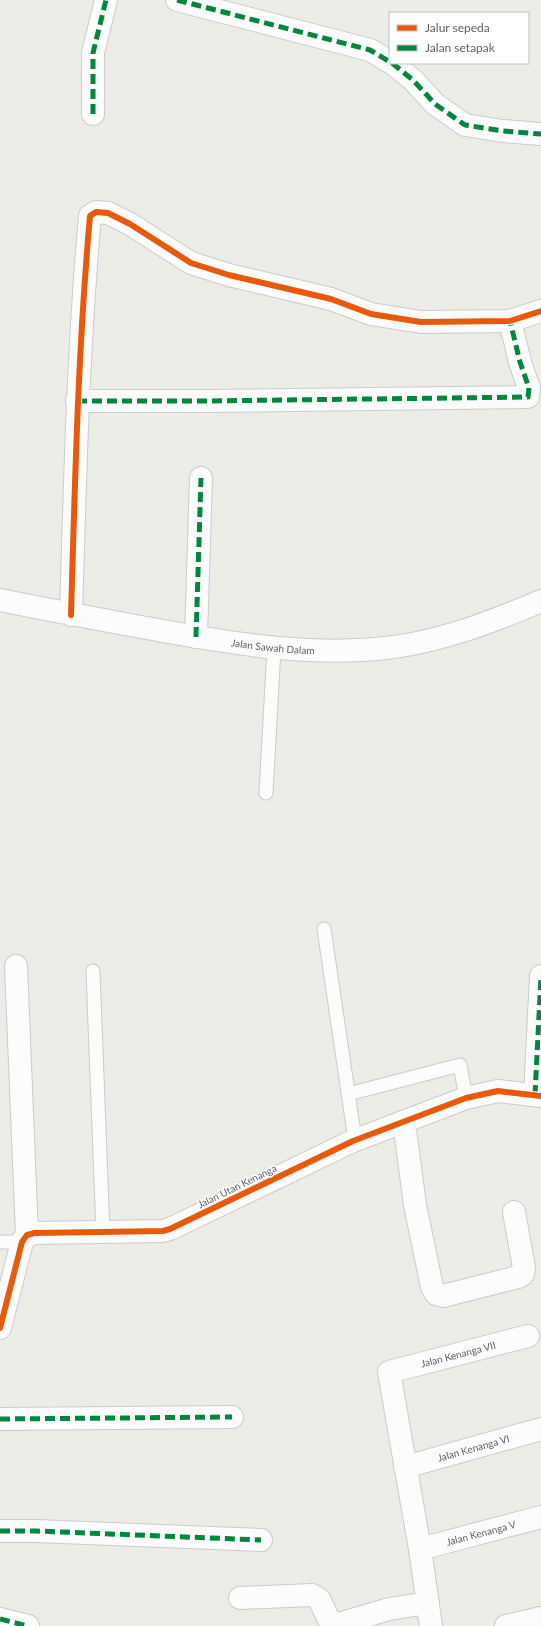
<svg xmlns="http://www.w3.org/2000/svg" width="541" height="1626" font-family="Lato,sans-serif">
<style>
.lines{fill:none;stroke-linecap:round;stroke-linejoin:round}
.service-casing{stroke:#cacbca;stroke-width:15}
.minor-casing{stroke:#cacbca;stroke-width:24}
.tertiary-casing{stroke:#cacbca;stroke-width:24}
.service{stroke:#fcfcfc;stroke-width:13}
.minor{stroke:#fcfcfc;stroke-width:22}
.tertiary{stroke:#fcfcfc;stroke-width:22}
.quiet{stroke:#00873e;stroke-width:5;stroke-dasharray:10 5;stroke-linecap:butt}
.cycleway-casing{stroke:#fff;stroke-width:8}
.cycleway{stroke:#e8590c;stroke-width:6}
.labels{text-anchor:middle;stroke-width:3;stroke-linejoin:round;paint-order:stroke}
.street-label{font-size:10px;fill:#5d6066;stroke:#fff}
</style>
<rect width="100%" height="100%" fill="#edede8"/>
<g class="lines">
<g class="service-casing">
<path id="service" d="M266,793L274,649
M324,929L355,1140
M93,971L103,1233
M348,1094L460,1065L466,1098
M0,1242H22"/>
</g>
<g class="minor-casing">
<g id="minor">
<path d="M177,0L370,50L390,62"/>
<path d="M392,63L413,80L435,104L465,125L503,131L541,134"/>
<path d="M93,114V53L106,0"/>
<path d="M77,401H206L528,397L529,388L520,362L510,321"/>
<path d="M71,615C75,481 78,349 90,216L96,212L108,213L130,224L191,263L229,275L331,299L371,314L421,322L510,321L541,311"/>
<path d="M196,637L201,478"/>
<path d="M16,966L27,1235"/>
<path d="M535,1095L541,976"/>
<path d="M404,1122L415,1205L432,1287L436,1294L443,1296L518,1277L523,1274L524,1268L514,1212"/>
<path d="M0,1328L22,1242L27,1235L35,1233L163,1231L170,1229L353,1141L466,1098L498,1091L541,1096"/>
<path d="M0,1419L232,1417"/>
<path id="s1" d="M405,1467L541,1429"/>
<path d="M0,1531H36L261,1540"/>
<path id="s2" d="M420,1549L541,1517"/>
<path d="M240,1598L312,1595L319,1599L331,1624L342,1623L389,1609L428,1603"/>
<path d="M0,1619L28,1626"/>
<path id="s3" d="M431,1626L420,1549L389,1372L528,1336"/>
<path d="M506,1626L541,1618"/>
</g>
</g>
<g class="tertiary-casing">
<g id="tertiary">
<path id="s4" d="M0,600C54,611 109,621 163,631C242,645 314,657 394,647C445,640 494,621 541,601"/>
</g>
</g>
<use href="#service" class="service"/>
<use href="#minor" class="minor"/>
<use href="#tertiary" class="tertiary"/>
<path class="quiet" d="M177,0L370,50L390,62
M392,63L413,80L435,104L465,125L503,131L541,134
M93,114V53L106,0
M77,401H206L528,397L529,388L520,362L510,321
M196,637L201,478
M535,1095L541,976
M0,1419L232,1417
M0,1531H36L261,1540
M0,1619L28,1626"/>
<g class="cycleway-casing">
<path id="cycleway" d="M71,615C75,481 78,349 90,216L96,212L108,213L130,224L191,263L229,275L331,299L371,314L421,322L510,321L541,311
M0,1328L22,1242L27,1235L35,1233L163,1231L170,1229L353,1141L466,1098L498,1091L541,1096"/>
</g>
<use href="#cycleway" class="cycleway"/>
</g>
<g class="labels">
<g class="street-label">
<text dy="4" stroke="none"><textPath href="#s4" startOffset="277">Jalan Sawah Dalam</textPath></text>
<text transform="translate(237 1186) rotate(-26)" y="4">Jalan Utan Kenanga</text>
<text dy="4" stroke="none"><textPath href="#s3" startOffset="329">Jalan Kenanga VII</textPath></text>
<text dy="4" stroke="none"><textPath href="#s1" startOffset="71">Jalan Kenanga VI</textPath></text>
<text dy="4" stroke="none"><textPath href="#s2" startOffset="63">Jalan Kenanga V</textPath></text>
</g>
</g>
<rect x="389" y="12" width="140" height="52" fill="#ffffff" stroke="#bebfc2"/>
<rect x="397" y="25" width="20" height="6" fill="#e8590c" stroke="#bebfc2"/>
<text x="425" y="32" font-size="12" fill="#5d6066">Jalur sepeda</text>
<rect x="397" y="45" width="20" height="6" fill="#00873e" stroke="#bebfc2"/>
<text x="425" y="52" font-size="12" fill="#5d6066">Jalan setapak</text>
</svg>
